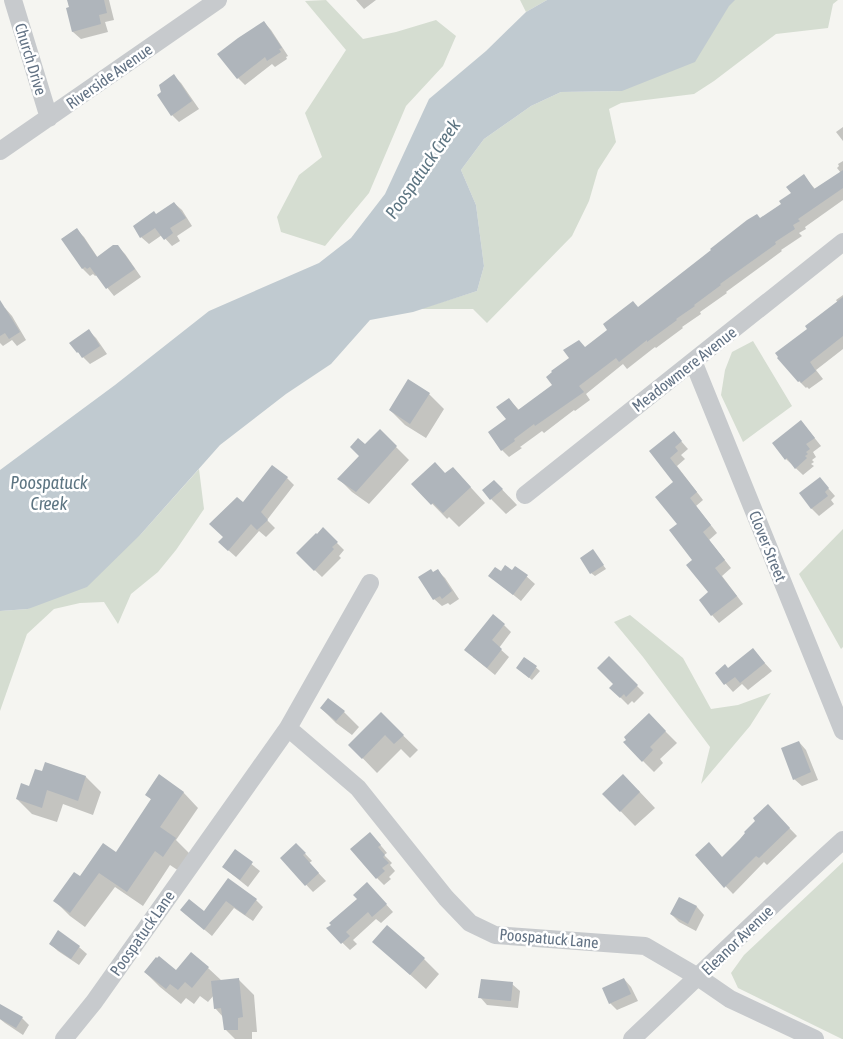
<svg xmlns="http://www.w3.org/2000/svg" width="843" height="1039" font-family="'Asap Condensed',sans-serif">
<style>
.green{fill:#d5ddd1}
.water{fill:#c0cad0}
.shadow{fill:#0003}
.building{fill:#afb5bb}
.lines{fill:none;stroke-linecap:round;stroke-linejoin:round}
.street{stroke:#c7cacd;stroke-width:18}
.labels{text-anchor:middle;stroke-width:5;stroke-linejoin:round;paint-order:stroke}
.street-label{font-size:16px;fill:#627284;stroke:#fff}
.water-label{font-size:18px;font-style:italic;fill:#5d7582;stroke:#fff}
</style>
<rect width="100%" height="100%" fill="#f5f5f1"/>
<path class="green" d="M326,0L363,39L396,32L436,20L456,36L443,66L406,106L369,193L325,246L281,232L277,217L299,175L322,157L305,113L346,50L305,1Z
M520,0H547L526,12Z
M641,0H838L833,4L828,28L776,34L714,81L694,94L621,103L609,109L616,142L598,170L589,201L572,236L487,323L473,309H420L477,291L484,266L476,205L461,170L484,139L531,106L561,92L622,91Z
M753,341L792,406L743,442L721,395L725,370L732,352Z
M199,469L204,509L176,550L158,572L131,594L118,624L104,602L80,603L54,609L27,634L0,711V611L28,609L141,534Z
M843,529V647L841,649L799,574Z
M630,615L683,658L711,709L738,705L771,693L750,726L701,784L710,747L643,657L614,622Z
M843,862V1039H842L738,988L731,973L744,955Z"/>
<path class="water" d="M547,0H735L729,6L695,62L622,91L561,92L531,106L484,139L461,170L476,205L484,266L477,291L413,312L370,320L331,364L286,394L220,445L141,534L87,587L28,609L0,611V470L115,385L209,311L319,263L351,238L385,194L429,99L486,51L526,12Z"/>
<path class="shadow" d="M68,0H109L114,20L105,22L108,32L81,39L73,32Z
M356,0H376L364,9Z
M264,22L271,30L288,56L286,57L287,59L275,67L272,64L245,85L238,78Z
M174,76L181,83L199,109L179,122L172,115L163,92Z
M843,127V141L836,132Z
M843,161V200L805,227L806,229L799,233L802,236L781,250L782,251L726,292L727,293L700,312L701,314L682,327L683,328L656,348L655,347L627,369L623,364L586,394L590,400L575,411L574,410L544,433L542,431L520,447L522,448L509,457L502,450L509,399L519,410L554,385L586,348L760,219L782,204L793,194L804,176L815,189L841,173L837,168L839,166L838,164Z
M174,203L182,210L192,226L177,236L180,241L172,246L162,235L149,244L141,237L157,215Z
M76,229L84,237L98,258L118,247L125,254L141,277L114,296L97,275L95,276L93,274L90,276L83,269L62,239Z
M843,295V349L816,370L823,379L809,389L807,387L806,388L799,381L809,329L838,303L836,300Z
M5,308L12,316L26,340L17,346L12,340L3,346L0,343V311Z
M89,331L96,338L107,354L90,364L78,352Z
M429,394L444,409L426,438L405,425L390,410Z
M801,421L821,446L813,452L816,457L812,460L814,462L811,464L814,466L803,475L786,459Z
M380,431L409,460L369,504L352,492L339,479L361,456Z
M674,433L688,449L681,455L685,459L677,466L703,500L696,506L717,533L709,540L731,568L722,576L743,604L719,623L712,615L710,593L678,524L675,483L651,452Z
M453,468L485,503L459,527L449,517L447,519L413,484L446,475Z
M287,478L294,485L267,520L275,528L266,537L259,531L236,557L227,549L243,504Z
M820,479L835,496L831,500L834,504L819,516L811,508Z
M494,481L517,505L506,514L491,499Z
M323,529L344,550L339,556L341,558L322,577L297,553Z
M593,551L606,569L595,576L591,573Z
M516,567L535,584L521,601L490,576L512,572Z
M437,570L445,578L459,599L450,605L448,603L442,606L434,599V573Z
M504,625L511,632L499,648L509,657L495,675L473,657Z
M753,650L772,671L748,690L742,684L733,692L716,673L729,669Z
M525,658L540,671L532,680L521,671Z
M609,658L644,693L634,703L632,701L628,705L611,688L614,684Z
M321,708L344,712L359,727L352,735L336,723Z
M381,714L418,750L410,758L401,749L377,773L350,745Z
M649,715L677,743L660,759L663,763L654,772L625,743Z
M799,742L806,750L818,780L802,786L794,779Z
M46,763L86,777L101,792L93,815L63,804L57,822L32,814L17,799L30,787L43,773Z
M638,790L655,808L635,826L604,794Z
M183,792L198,808L176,840L190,854L179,871L170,865L143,906L115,887L85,927L70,916L55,901L80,878L116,854L152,800L146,795Z
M768,806L797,836L767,865L764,862L733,894L696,855L723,858L757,821Z
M377,841L387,853L384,855L392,863L390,865L395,871L389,877L391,879L384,885L377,878Z
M296,844L312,861L309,863L326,881L313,892L281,858Z
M235,851L260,871L248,887L223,867Z
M228,880L256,900L263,907L253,921L234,908L212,936L181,910L204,913Z
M374,891L393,912L381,923L376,919L353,940L357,944L350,950L328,929L359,899Z
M680,898L697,907L704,915L696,931L679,922L671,914Z
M374,942L424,959L439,974L426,989Z
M50,944L79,947L87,954L79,965L58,951Z
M208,968L222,981L239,980L254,995L257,1032H252V1039H235L225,1029L223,1017L215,1008L214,995L208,1002L200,996L194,1004L186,998L181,1004L160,987L145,972H177Z
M624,979L631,987L638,1001L617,1010L610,1003Z
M512,984L520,991L518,1008L487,1005L480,997Z
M0,1012L22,1018L29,1025L23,1035L5,1023L0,1019Z"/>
<path class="building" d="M67,0H104L107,13L99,15L101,24L72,32L66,8L69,7Z
M264,21L282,48L279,49L281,52L267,61L265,57L237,79L217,54L238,38Z
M174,74L192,101L171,116L157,95L161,92L159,85Z
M843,170V188L798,219L800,221L793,225L795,229L775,242L776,244L720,284L721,285L694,305L695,306L676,319L677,320L647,342V340L619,362L616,358L579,386L584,392L535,426L534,424L514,439L515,441L501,451L488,432L506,419L496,407L509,398L518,410L552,385L546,377L552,372L551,371L569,358L563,350L579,340L585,347L607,330L603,324L633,301L638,307L711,250L710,249L747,220L757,214L760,218L781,204L779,201L791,193L786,187L804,174L814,189Z
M174,202L186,218L170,228L173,233L164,240L155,228L140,238L133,226L154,211L156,214Z
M77,228L97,257L113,245H118L135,269L106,289L90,267L87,269L85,267L82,269L61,239Z
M843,297V336L810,362L816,371L801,383L800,381L798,382L777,358L778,357L775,353L807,329L805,326Z
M0,300L20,332L9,339L5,333L0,336Z
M89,329L100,346L82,358L78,352L77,353L69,343Z
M408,379L430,393L410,424L389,410Z
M801,420L815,438L806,444L810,449L806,452L808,454L805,456L807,458L795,469L787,458L785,460L772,443Z
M380,429L397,446L356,492L337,479L359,456L350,447L358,438L365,444Z
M674,431L682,441L675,447L678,451L670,458L697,492L690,498L711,525L703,532L725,560L715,568L737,596L711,616L699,600L708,592L686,565L692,560L669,530L677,524L655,497L673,482L649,451Z
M435,462L445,473L453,467L471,487L443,513L433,503L431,505L411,484Z
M272,465L288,477L261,512L268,520L257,530L251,524L228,551L218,542L223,537L209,524L237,497L243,502Z
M820,477L829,488L825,492L828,496L811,509L799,493Z
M494,480L503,489L490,500L482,490Z
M323,527L338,542L332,547L334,549L314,571L296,553L316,533L317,534Z
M593,549L604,565L590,574L580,558Z
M505,565L512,570L515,566L528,575L513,595L488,576L495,567L501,571Z
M431,569L433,572L438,569L452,591L442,599L440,596L433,600L418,577Z
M493,614L505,624L492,640L502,649L487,668L464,650Z
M753,648L765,663L740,683L735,677L724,685L715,673L725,664L728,668Z
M609,656L638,685L626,697L624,694L620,698L609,688L613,684L597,668Z
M524,657L537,666L529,678L516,668Z
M328,698L345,711L336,721L320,708Z
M381,712L404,735L394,744L385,735L362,759L348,745Z
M649,713L666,731L650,747L653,750L642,762L623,742L626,740L624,737Z
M799,741L811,772L793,780L781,748Z
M45,762L86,776L78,801L47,790L42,808L16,799L21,783L29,786L35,769L42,771Z
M159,774L184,792L160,827L176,838L163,857L155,851L127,892L99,873L70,913L53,901L74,872L80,876L103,843L116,852L151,799L145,795Z
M623,774L640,792L620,812L602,794Z
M768,804L790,828L759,858L756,856L724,888L695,855L709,842L722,857L740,839L745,833L744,832L755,821L753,818Z
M370,832L381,845L378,847L385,855L383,857L389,863L382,868L385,871L376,879L350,849Z
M296,843L306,853L303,855L319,873L305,886L280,858Z
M235,849L253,862L240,880L222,867Z
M228,878L257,899L245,915L226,901L204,930L180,910L189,899L204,911Z
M367,882L387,904L372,917L368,912L346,932L350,936L341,944L326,928L331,925L329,923L357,899L353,895Z
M679,897L697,906L688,924L670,914Z
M387,925L425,958L410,975L372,942Z
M58,930L80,946L71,959L49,944Z
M191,952L209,967L192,988L185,982L178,990L170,984L166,989L144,972L156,957L157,958L159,956L176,970Z
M239,978L243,1017L238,1018V1030H224L221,1008L214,1009L211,981Z
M624,978L631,994L609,1004L602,988Z
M481,979L513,982L511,1001L478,998Z
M0,1004L23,1017L16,1028L0,1019Z"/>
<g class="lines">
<path class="street" d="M13,0L49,118
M0,151L218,0
M693,361L843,731
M525,495L843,242
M288,728L358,788L446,898L470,923L495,935L645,946L698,977L730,999L815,1039
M64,1039L94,1002L288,728L370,583
M632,1039C702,973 771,905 843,840"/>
</g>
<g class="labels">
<g class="street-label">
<text transform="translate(31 59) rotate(73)" y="6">Church Drive</text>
<text transform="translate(109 76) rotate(-35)" y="6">Riverside Avenue</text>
<text transform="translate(684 369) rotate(-38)" y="6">Meadowmere Avenue</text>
<text transform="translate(768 546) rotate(68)" y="6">Clover Street</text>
<text transform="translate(142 933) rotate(-55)" y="6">Poospatuck Lane</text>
<text transform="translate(549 938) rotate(5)" y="6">Poospatuck Lane</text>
<text transform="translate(737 940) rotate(-44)" y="6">Eleanor Avenue</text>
</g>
<g class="water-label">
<text transform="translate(423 169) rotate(-55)" y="6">Poospatuck Creek</text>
<text x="49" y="489">Poospatuck<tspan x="49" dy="21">Creek</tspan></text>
</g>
</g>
</svg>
